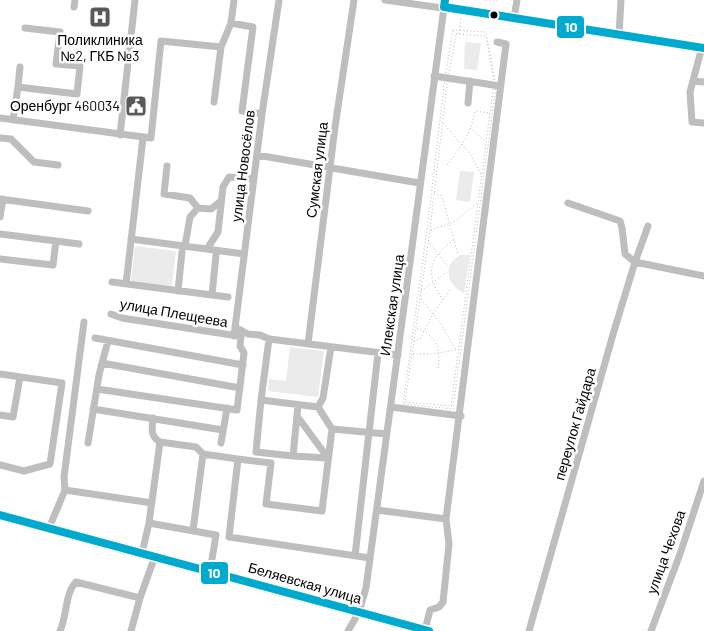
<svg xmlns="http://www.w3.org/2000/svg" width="704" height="631" font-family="Barlow,sans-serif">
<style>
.green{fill:#ebebeb}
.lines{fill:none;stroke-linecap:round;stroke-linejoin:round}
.major-casing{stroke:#dbdbdb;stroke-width:11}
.path{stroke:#b9b9b9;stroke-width:1;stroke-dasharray:1 2.5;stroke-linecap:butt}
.minor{stroke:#bebebe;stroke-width:7}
.major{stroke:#bebebe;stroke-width:9}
.bus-1-casing{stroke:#fff;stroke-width:11}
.bus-1{stroke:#00a9ce;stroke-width:8}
.bus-dot{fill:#000;stroke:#fff;stroke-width:2}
.labels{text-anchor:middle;stroke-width:5;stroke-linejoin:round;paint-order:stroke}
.poi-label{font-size:14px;fill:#000;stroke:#fff}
.street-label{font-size:14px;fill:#000;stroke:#fff}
.line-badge{stroke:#fff;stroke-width:2}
.badge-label{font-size:14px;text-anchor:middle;font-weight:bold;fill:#fff}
</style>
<rect width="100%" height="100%" fill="#fff"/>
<path class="green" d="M465,42L481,43L477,70L464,69Z
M460,171L474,172L470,202L456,200Z
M135,246L176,251L172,286L131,281Z
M460,255H470L464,293C453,288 444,276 451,263C452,260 457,258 460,255Z
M290,347L324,351L318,397L268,391L269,379L286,381Z"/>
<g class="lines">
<g class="major-casing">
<path id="major" d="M0,515L429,631"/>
</g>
<path class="path" d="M486,0H500
M453,30L486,32L496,85L453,409L403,404L428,222L445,78Z
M456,34L486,36L494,82L451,406L405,402L430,230L447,84Z
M459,34L461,18
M443,123L470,154L482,176
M470,128L486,142
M447,165C460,149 472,131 475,111L490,113
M434,193L442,196L458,255
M431,230L454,222L478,202
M428,240L447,266
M421,291L447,272
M421,299L441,324L456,350
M443,300C425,275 428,258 454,240
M417,328C437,337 441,348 438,369
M414,342L420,339L433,314L451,288
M413,354H431L456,350"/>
<path class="minor" d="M234,0L231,23L253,27L242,111L262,114
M385,0L514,18L704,48
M74,7L75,0
M514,18L517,0
M619,34L621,0
M221,47L231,23
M702,47L690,92L692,122L704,123
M434,76L500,86
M693,81L704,82
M18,87L20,67
M468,103L470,81
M0,118L151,138L161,41L221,47L214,102
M13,120L18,87L77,94L80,66L56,64L60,32L25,28
M120,135L135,0
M0,138L11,139L34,162L58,165
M257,155L419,183
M167,166L164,194L190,198L198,208L211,209L221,201
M0,199L88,211
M568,203L620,221L622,228L625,254L635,262L704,276
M0,217L3,199
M0,234L56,241L53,265L0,259
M131,239L244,254
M56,241L79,244
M185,246L190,217L198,208
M207,249L218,232L223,187L229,177L254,179
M216,255L212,295L228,297
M112,282L212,295
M126,284L143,138
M178,291L182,252
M111,314L122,318L238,336
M235,327L248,334L260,335L269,339L398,355
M234,336L262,114L279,0
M95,338L243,365
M269,339L261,400L318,407
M308,344L335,127L354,0
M331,347L323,398L318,407L332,429L387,434
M102,363L108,341
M0,374L62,383L50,464L24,471L0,465
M97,389L237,410L244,353L240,346L241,336
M261,400L256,452L293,456L298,405
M391,407L461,416
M93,409L223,430
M0,415L13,417L20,377
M297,416L328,458
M153,418C152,429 150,436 160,442L196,447L203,454L238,459
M332,429L322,511L266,504L271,463L238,459L229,537L370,558
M88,443L99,375L102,363L240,388
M221,443L227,408
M293,456L328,458
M65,490L152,503
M377,510L446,519
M149,523L216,535L210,571
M49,528L65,490L64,477L84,322
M193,530L203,454
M142,553L149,523L160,442
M355,556L378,353
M425,630L430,610L439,607L443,602L449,544L446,519L506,44L497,42
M60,631C67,616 65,593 76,582L140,598L155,556
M131,631L140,598
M348,631L359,612L366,588C394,392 418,196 445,0
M529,631L614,331L635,262L648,226
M651,631L680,554L704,481"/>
<use href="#major" class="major"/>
<g class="bus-1-casing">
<path id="bus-1" d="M445,0L444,7L704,48
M0,515L429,631"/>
</g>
<use href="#bus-1" class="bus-1"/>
</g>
<defs>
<g id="hospital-square" transform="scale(1.125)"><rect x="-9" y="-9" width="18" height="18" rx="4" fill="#595959" stroke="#fff"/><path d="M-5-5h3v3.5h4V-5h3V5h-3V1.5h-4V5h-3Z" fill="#fff"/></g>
<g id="civic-square" transform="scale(1.125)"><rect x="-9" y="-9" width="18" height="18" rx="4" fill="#595959" stroke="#fff"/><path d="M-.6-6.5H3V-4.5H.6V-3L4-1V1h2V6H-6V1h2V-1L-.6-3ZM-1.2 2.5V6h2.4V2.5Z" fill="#fff"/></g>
</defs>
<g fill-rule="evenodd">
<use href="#hospital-square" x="100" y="17"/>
<use href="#civic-square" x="136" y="106"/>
</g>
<circle class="bus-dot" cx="494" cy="15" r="4.5"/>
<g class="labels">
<g class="poi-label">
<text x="100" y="45">Поликлиника<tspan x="100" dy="16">№2, ГКБ №3</tspan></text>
<text x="120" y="111" text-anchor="end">Оренбург 460034</text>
</g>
<g class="street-label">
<text transform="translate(243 166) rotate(-83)" y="5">улица Новосёлов</text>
<text transform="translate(317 170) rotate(-83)" y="5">Сумская улица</text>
<text transform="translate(392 305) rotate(-82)" y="5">Илекская улица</text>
<text transform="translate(174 313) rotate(10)" y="5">улица Плещеева</text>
<text transform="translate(575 424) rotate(-74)" y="5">переулок Гайдара</text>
<text transform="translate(666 552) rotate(-70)" y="5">улица Чехова</text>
<text transform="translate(305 583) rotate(16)" y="5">Беляевская улица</text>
</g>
</g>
<g class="line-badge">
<rect x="556" y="15" width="29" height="24" rx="5" fill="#00a9ce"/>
<rect x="200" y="561" width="29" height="24" rx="5" fill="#00a9ce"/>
</g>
<g class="badge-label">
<text x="571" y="32">10</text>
<text x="214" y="578">10</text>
</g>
</svg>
